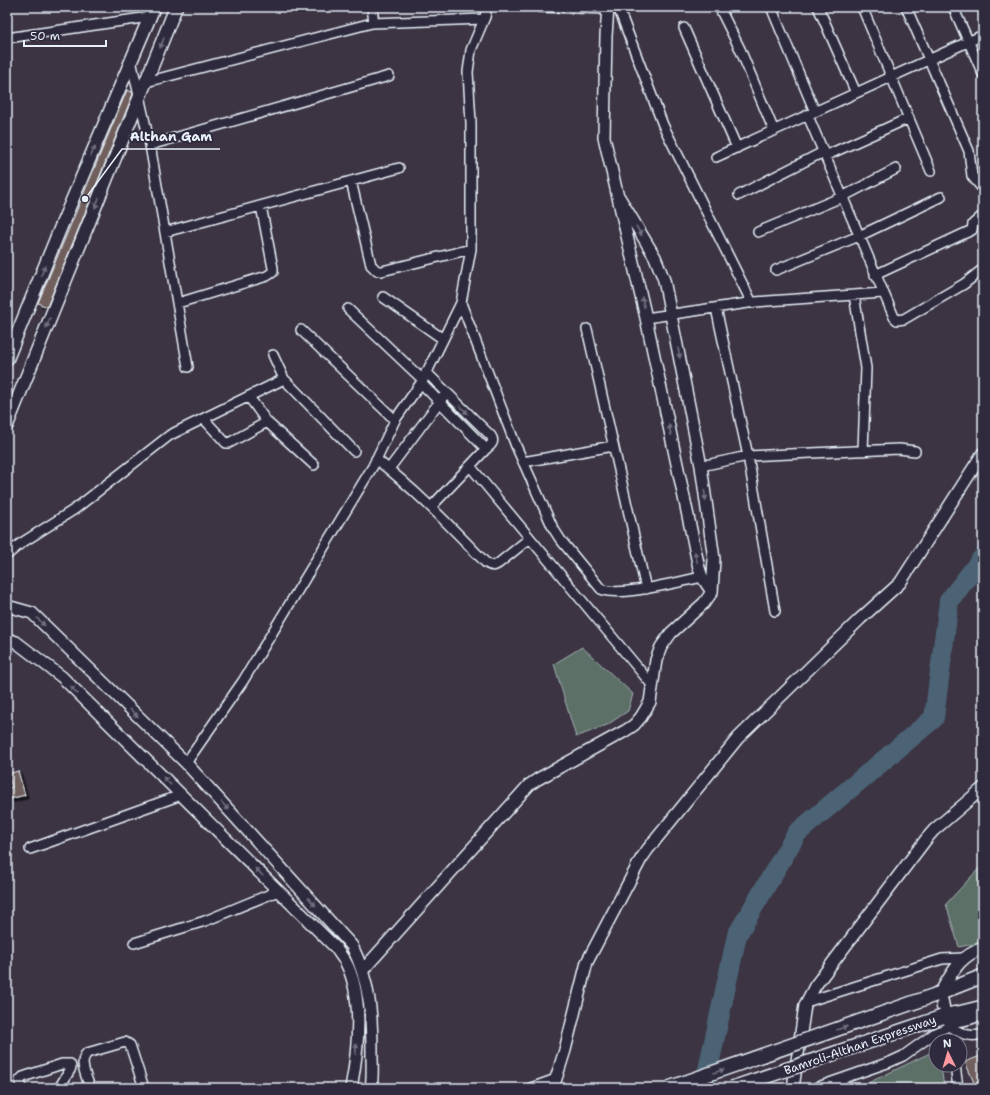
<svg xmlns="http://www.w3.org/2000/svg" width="990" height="1095" font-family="'Shantell Sans',sans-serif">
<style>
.green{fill:#5d6f67;stroke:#a2b0b0}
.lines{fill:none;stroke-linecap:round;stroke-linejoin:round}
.river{stroke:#4b6374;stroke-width:20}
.building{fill:#705e5d;stroke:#e8f1f8;filter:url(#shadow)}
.minor-casing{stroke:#e8f1f8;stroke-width:12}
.tertiary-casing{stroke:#e8f1f8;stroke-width:14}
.secondary-casing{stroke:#e8f1f8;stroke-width:15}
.primary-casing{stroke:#e8f1f8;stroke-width:16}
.minor{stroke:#2f2a3d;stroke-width:9}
.tertiary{stroke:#2f2a3d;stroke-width:11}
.secondary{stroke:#2f2a3d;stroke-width:12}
.primary{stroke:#2f2a3d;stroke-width:13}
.primary-bridge-casing{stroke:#e8f1f8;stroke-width:16;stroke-linecap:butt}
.primary-bridge{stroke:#2f2a3d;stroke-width:13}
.oneway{fill:#70707e}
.labels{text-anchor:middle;stroke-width:4;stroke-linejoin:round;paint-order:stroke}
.street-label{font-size:12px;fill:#e8f1f8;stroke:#2f2a3d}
.leader{fill:none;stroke:#e8f1f8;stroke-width:1.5}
.callout-dot{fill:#e8f1f8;stroke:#2f2a3d;stroke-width:1.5}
.callout-label{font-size:13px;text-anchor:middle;font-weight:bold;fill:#e8f1f8;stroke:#2f2a3d;stroke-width:4;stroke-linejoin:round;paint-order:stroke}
</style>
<defs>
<filter id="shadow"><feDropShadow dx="3.5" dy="3.5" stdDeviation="0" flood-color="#0009"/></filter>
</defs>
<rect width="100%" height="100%" fill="#3c3443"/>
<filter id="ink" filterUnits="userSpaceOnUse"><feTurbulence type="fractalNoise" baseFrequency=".025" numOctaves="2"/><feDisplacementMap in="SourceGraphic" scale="8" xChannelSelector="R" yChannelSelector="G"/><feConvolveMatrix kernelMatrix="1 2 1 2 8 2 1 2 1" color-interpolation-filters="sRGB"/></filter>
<g filter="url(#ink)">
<path class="green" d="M582,647L633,694L628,711L607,725L576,737L554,664Z
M983,864V942L959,947L946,904Z
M936,1050V1065H941L944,1088H862V1086Z"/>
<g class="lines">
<path class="river" d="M704,1088L737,935L797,833L934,718L949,601L983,557"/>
</g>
<path class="building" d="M127,90L132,92L133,94L47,307L38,303Z
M18,771L25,795L10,799L7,789L12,787L8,774Z
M983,1055V1081L978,1082L975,1085L965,1062Z"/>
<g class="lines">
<g class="minor-casing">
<path id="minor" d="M372,7L374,23
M539,7L608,9
M618,7L663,125L752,303
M719,7L740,49L774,131
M771,7L815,112
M818,7L856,93
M862,7L931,171
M906,7L969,151L972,176L983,189
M953,7L983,74
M684,28L737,148
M7,38L149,17
M131,60L150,145L188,367
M146,82L372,23L484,19
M808,116L894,317L897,320L904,319L964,284L983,269
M150,145L389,76
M825,156L909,118
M716,157L983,35
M351,181L371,265L377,271H382L471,249
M739,195L823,152
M165,232L399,168
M758,232L842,197L896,169
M776,270L859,236L941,197
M875,275L972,230L973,224L983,215
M854,295L866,368L863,451
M383,297L443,339
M178,303L267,276L273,272V268L261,206
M461,303L516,446L553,528L560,539L601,589C618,598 681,581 702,577
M716,308L748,456L775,611
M348,309L423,380
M646,318L755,302L883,293
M587,329L646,589
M301,330L395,420
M273,355L284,379L354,451
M421,383L486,449C491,445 495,442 491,436L426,372
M249,397L267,422L314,465
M204,419L226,443H229L267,422
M376,459C416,490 451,527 486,563C491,566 494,567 499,563L530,538
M523,462L613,446
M470,466L653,686
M701,466L748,456L899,449L915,451
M389,469L443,397
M431,507L486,449
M7,555L20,544L75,509L170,435L284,379
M186,763L243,681L373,466L395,420L423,380L461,303L471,249V123L468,72L471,50L485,17L487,7
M30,849L181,795
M134,943L205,921L278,891
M806,1002L942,959L963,958
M948,1026C961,1033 968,1038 983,1034
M955,1065L958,1088
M21,1088L20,1080L23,1077L62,1064H70L71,1067L70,1070L59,1088
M90,1088C87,1077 78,1062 87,1053L125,1042L130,1045L144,1088
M531,1088L556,1079
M815,1088L890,1062L903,1056L935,1033L958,1021
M980,1088L983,1087"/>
</g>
<g class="tertiary-casing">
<path id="tertiary" d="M608,7L606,36L604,137L646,318L699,568L702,577L712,592
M7,606L32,613L186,763L352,946C370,982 372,1014 372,1054C372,1065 373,1077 371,1088
M7,639L16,642L62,677L336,948C339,953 342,957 345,961C364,995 358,1051 351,1088
M363,970L529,785L538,779L625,731L634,725L641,717L650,702L656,660L661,647L671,633L704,603L712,592L714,559L701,466L664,280L655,257L619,197
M940,993C953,972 958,957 983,948
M945,1016C958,1025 969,1018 983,1014
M553,1088L565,1050L587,962L641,859L648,849L738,738L860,619L900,583L983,453
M793,1088L805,1005L815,986L927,838L934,830L983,788"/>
</g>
<g class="secondary-casing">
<path id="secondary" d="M7,359L62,224L154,7
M7,425L176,7
M948,991L940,993L945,1016L954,1013"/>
</g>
<g class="primary-casing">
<path id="primary" d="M935,995L983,976
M942,1017L983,1007"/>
</g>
<use href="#minor" class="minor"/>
<use href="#tertiary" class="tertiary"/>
<use href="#secondary" class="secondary"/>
<use href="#primary" class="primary"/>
<g class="primary-bridge-casing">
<path id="primary-bridge" d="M669,1088L935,995
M732,1088L942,1017"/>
</g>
<use href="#primary-bridge" class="primary-bridge"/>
</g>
<defs><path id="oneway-solid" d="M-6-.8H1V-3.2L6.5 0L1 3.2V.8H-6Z"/></defs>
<g class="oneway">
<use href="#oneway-solid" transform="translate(162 43) rotate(112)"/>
<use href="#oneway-solid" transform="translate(93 151) rotate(-67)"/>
<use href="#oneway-solid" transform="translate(97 203) rotate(112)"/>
<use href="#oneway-solid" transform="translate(639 231) rotate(59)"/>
<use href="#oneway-solid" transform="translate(43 271) rotate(-68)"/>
<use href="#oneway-solid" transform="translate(643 302) rotate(-103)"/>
<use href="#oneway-solid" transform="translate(48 323) rotate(112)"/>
<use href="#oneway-solid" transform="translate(679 353) rotate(79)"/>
<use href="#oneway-solid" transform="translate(464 410) rotate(44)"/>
<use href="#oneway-solid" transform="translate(670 430) rotate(-102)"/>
<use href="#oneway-solid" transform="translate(705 495) rotate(82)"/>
<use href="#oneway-solid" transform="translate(696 557) rotate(-102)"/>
<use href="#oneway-solid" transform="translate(41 622) rotate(44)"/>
<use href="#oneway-solid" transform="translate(74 690) rotate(-135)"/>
<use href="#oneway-solid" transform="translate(134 713) rotate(44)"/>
<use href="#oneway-solid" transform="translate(167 781) rotate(-135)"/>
<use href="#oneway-solid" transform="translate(225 806) rotate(48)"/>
<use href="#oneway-solid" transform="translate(259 872) rotate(-135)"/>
<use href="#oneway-solid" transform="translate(312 902) rotate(48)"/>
<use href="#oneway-solid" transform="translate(842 1028) rotate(-19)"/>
<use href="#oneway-solid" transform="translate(356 1049) rotate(-85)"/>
<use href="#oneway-solid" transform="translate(719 1071) rotate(-19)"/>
</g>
</g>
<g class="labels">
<g class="street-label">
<text transform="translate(860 1045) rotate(-19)" y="4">Bamroli-Althan Expressway</text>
</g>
</g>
<path class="leader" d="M85 199L122 149H220"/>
<circle class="callout-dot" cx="85" cy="199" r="4"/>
<g class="callout-label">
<text x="171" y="141">Althan Gam</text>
</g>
<rect width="990" height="1095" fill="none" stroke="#2f2a3d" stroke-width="24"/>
<rect x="12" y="12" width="966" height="1071" fill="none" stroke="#e8f1f8" stroke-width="1.5" filter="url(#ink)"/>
<g transform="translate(948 1053) rotate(355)"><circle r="19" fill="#2f2a3d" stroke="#797a88"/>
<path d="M0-3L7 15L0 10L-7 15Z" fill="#ff9aa2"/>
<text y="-6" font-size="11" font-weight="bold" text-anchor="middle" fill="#e8f1f8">N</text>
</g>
<path d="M24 40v6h82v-6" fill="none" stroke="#e8f1f8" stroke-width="2"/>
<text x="30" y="40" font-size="12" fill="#e8f1f8" stroke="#2f2a3d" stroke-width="3" paint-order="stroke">50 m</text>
</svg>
